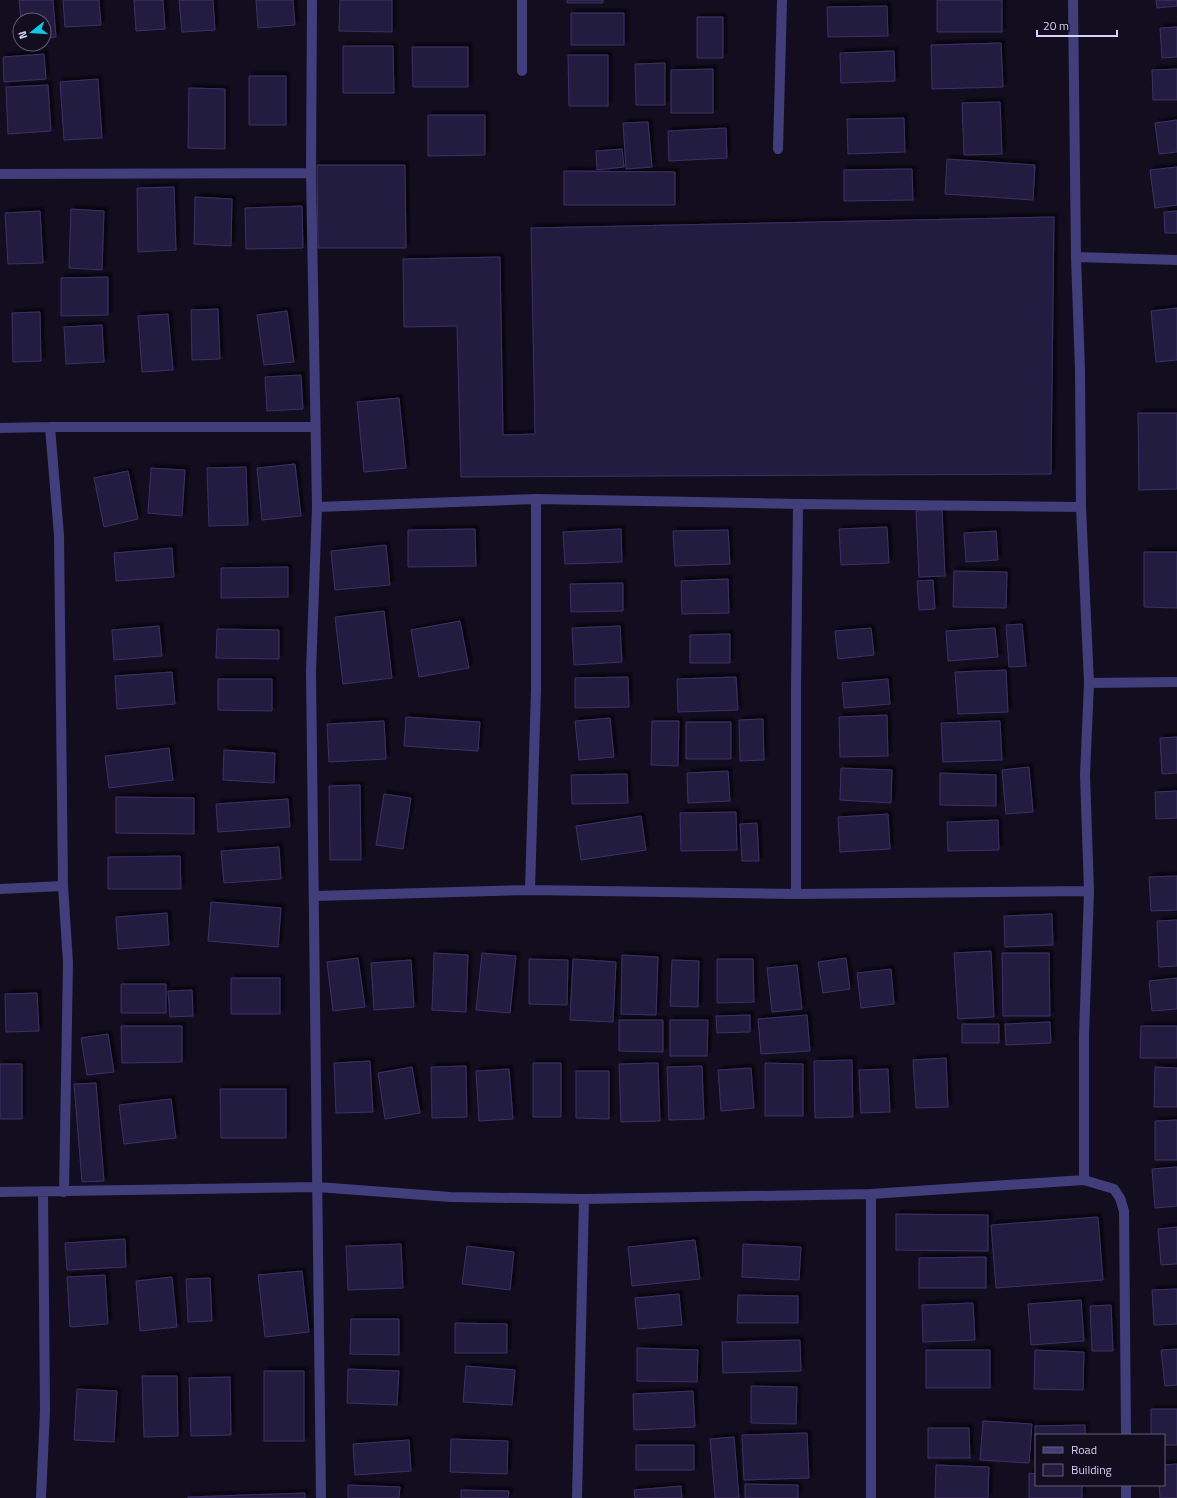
<svg xmlns="http://www.w3.org/2000/svg" width="1177" height="1498" font-family="'Titillium Web',sans-serif">
<style>
.building{fill:#241c3f;stroke:#3d3069;filter:url(#shadow)}
.lines{fill:none;stroke-linecap:round;stroke-linejoin:round}
.minor{stroke:#423d7b;stroke-width:10}
</style>
<defs>
<filter id="shadow"><feDropShadow dx="3.5" dy="-3.5" stdDeviation="1" flood-color="#0009"/></filter>
</defs>
<rect width="100%" height="100%" fill="#120e1f"/>
<path class="building" d="M19,0H53L56,37L44,38V20H21Z
M63,0H99L101,25L65,27Z
M134,0H163L165,29L136,31Z
M179,0H213L215,30L182,32Z
M256,0H293L295,25L258,28Z
M340,0H392V32L339,31Z
M567,0H603V3H567Z
M937,0H1002V32H937Z
M1156,0H1177V6L1157,8Z
M887,6L888,36L828,37L827,7Z
M571,13H624V45H571Z
M697,17H723V58H697Z
M1177,27V57L1162,58L1160,28Z
M1001,43L1003,87L932,89L931,45Z
M343,46H393L394,93H343Z
M412,47H468V87H413Z
M894,51L895,81L841,83L840,53Z
M44,54L46,79L4,82L3,57Z
M568,55H608V106H569Z
M665,63V105H636L635,64Z
M713,69V113H671V70Z
M1177,69V100H1153L1152,70Z
M249,76H286V125H249Z
M98,79L102,138L64,140L60,82Z
M48,85L51,131L8,134L6,87Z
M189,88L225,89V149L188,148Z
M1000,102L1002,154L964,155L962,103Z
M428,115H485V155L428,156Z
M904,118L905,152L848,154L847,119Z
M1177,120V152L1159,154L1155,123Z
M648,122L652,167L626,169L623,123Z
M726,128L727,158L669,161L668,131Z
M622,149L624,167L597,170L596,151Z
M947,159L1035,165L1033,200L945,194Z
M317,165H405L406,248H318Z
M1177,167V205L1155,208L1150,170Z
M912,169L913,200L844,201V170Z
M564,171L675,172V205H564Z
M174,187L176,250L138,252L137,188Z
M195,197L232,199L231,246L194,244Z
M302,206L303,248L246,249L245,208Z
M71,209L104,211L102,270L69,268Z
M40,211L43,263L8,264L5,213Z
M1177,211V233H1165L1164,212Z
M1054,217L1051,474L461,477L457,326L404,327L403,259L500,257L503,435L535,434L531,228Z
M108,277V315L61,316V278Z
M1177,308V360L1156,362L1151,311Z
M218,309L220,359L192,360L191,310Z
M287,311L294,362L264,365L257,315Z
M40,312L41,361L13,362L12,313Z
M168,314L173,370L142,372L138,316Z
M102,325L104,362L66,364L64,327Z
M301,375L303,409L267,411L265,377Z
M399,398L406,468L364,472L357,402Z
M1138,413H1177V489L1139,490Z
M295,464L301,516L262,520L257,468Z
M246,467L248,525L209,526L207,468Z
M151,468L185,470L182,516L148,513Z
M128,471L138,519L104,527L94,478Z
M942,509L945,576L919,577L916,511Z
M887,527L889,563L841,565L839,529Z
M475,529L476,566L408,567V530Z
M621,529L622,562L565,564L563,532Z
M728,530L730,564L675,566L673,531Z
M996,531L998,560L966,562L964,533Z
M386,545L390,585L335,590L331,551Z
M172,548L174,577L116,581L114,553Z
M1144,552H1177V608L1144,607Z
M288,567V597L221,598V568Z
M954,571L1007,572L1006,608L953,607Z
M728,579L729,613L682,614L681,581Z
M933,580L935,609L919,610L917,581Z
M623,583V611L571,612L570,584Z
M384,611L392,678L343,684L335,617Z
M460,621L469,668L419,677L411,630Z
M1022,624L1026,666L1009,667L1006,625Z
M159,626L162,656L114,660L112,630Z
M620,626L622,662L574,665L572,628Z
M871,628L874,655L838,659L835,631Z
M995,628L998,657L948,661L946,631Z
M217,629L279,630V659L216,658Z
M730,634V663H690V635Z
M1006,670L1008,712L958,714L955,672Z
M172,672L175,704L117,709L115,676Z
M628,677L629,707L575,708V678Z
M736,677L738,710L678,712L677,679Z
M218,679H272V711L218,710Z
M888,679L890,704L844,708L842,683Z
M887,715L888,756L840,757L839,717Z
M406,717L480,722L478,751L404,746Z
M610,718L614,757L579,760L575,721Z
M763,719L764,760L740,761L739,720Z
M384,721L386,759L329,762L327,724Z
M652,721H679L678,766L651,765Z
M1000,721L1002,760L943,762L941,723Z
M686,722H731V759H686Z
M1177,737V773L1162,774L1160,738Z
M169,748L173,780L109,788L105,756Z
M224,750L275,753L274,783L223,780Z
M1029,767L1033,812L1006,814L1002,770Z
M841,768L892,770L891,803L840,800Z
M728,771L730,801L688,803L687,773Z
M940,773L996,775V806L940,805Z
M627,774L628,803L572,804L571,775Z
M360,785L361,860H330L329,786Z
M1177,791V818L1156,819L1155,792Z
M384,794L411,798L403,849L376,845Z
M116,797L194,798V834L116,833Z
M288,799L290,827L218,832L216,804Z
M736,812L737,850L681,851L680,813Z
M888,814L890,849L840,852L838,817Z
M641,816L646,850L581,860L576,826Z
M998,820L999,850L948,851L947,822Z
M757,823L759,861H742L740,824Z
M279,847L281,879L224,883L221,851Z
M180,856L181,889H108V857Z
M1177,876V910L1151,911L1149,877Z
M211,902L281,908L278,947L208,941Z
M167,913L169,945L118,949L116,917Z
M1052,914L1053,945L1005,947L1004,916Z
M1177,920V966L1159,967L1157,921Z
M991,951L994,1017L958,1019L954,953Z
M434,953L468,955L466,1012L432,1010Z
M482,953L516,956L510,1013L476,1010Z
M1002,953H1049L1050,1016H1003Z
M622,955L658,957L656,1015L621,1014Z
M358,958L365,1007L333,1011L327,962Z
M846,958L850,989L823,993L818,962Z
M529,959L568,960L567,1005L529,1004Z
M573,959L616,962L613,1022L570,1020Z
M717,959H753L754,1002L717,1003Z
M411,960L414,1007L374,1010L371,963Z
M672,960L699,961L698,1007L670,1006Z
M797,965L802,1009L772,1012L767,968Z
M891,969L894,1004L861,1008L857,973Z
M231,978H280V1014H231Z
M1177,978V1009L1152,1011L1149,981Z
M121,984H166V1013H121Z
M192,990L193,1016L170,1017L168,991Z
M37,993L39,1031L6,1032L5,994Z
M750,1015V1032L717,1033L716,1016Z
M807,1015L810,1051L761,1054L758,1019Z
M619,1020H663V1052L619,1051Z
M670,1020H708L707,1056H670Z
M1050,1022L1051,1043L1006,1045L1005,1024Z
M962,1024H999V1043H962Z
M121,1026H182V1062L122,1063Z
M1141,1026H1177V1058H1140Z
M108,1034L114,1072L87,1075L81,1038Z
M946,1058L948,1107L916,1108L913,1060Z
M852,1060L853,1117L815,1118L814,1061Z
M370,1061L373,1112L336,1113L334,1063Z
M533,1063H561V1117H533Z
M658,1063L660,1121L621,1122L619,1064Z
M765,1063L803,1064V1116H765Z
M0,1064H22V1119H0Z
M466,1066L467,1117L432,1118L431,1067Z
M702,1066L704,1119L669,1120L667,1067Z
M412,1067L420,1113L385,1119L378,1073Z
M1155,1067L1177,1068V1107H1154Z
M751,1068L754,1108L721,1111L718,1070Z
M509,1069L513,1119L479,1121L476,1071Z
M888,1069L890,1112L861,1113L859,1070Z
M576,1071H609V1119L576,1118Z
M96,1083L104,1181L82,1182L74,1084Z
M220,1089H286V1138H221Z
M171,1099L176,1138L124,1144L119,1105Z
M1177,1120V1160H1155V1121Z
M1177,1167V1206L1155,1208L1152,1169Z
M896,1214L988,1215V1251L896,1250Z
M1098,1217L1103,1280L996,1288L991,1225Z
M1177,1227V1264L1161,1265L1158,1229Z
M125,1239L126,1267L67,1270L65,1243Z
M695,1240L700,1279L632,1286L628,1247Z
M401,1244L403,1288L348,1290L346,1246Z
M743,1244L801,1247L799,1280L742,1277Z
M467,1246L514,1252L510,1290L462,1284Z
M986,1257V1288H919V1258Z
M302,1271L309,1332L265,1337L258,1275Z
M105,1275L108,1324L70,1327L67,1277Z
M172,1277L177,1327L140,1331L136,1281Z
M210,1278L212,1321L188,1322L186,1279Z
M1177,1289V1324L1154,1325L1152,1290Z
M679,1294L682,1325L638,1329L635,1298Z
M738,1295L798,1296V1323H737Z
M1081,1300L1084,1341L1031,1345L1028,1304Z
M973,1303L975,1340L923,1342L922,1305Z
M1111,1305L1113,1351H1092L1090,1306Z
M351,1319H399V1355L350,1354Z
M455,1323L507,1324V1353H455Z
M800,1340L801,1371L723,1373L722,1342Z
M637,1348L698,1350L697,1382L637,1381Z
M1177,1349V1385L1165,1386L1161,1350Z
M926,1350H990V1388H926Z
M1035,1350L1084,1352L1083,1390L1034,1389Z
M466,1366L515,1370L512,1405L463,1402Z
M348,1369L399,1371L397,1405L347,1403Z
M264,1371H304V1441H264Z
M142,1376H177L178,1436L144,1437Z
M230,1377L231,1435L191,1436L189,1378Z
M751,1386L797,1387L796,1424L751,1423Z
M77,1389L117,1391L114,1442L74,1440Z
M693,1391L695,1427L634,1430L633,1394Z
M1151,1409H1177V1445H1164V1435H1151Z
M983,1421L1032,1424L1029,1463L980,1460Z
M1085,1425V1435H1036V1459L1035,1426Z
M928,1428H969L970,1458H928Z
M807,1433L809,1478L744,1480L742,1435Z
M734,1437L739,1498H715L710,1439Z
M451,1439L508,1441L507,1474L450,1472Z
M409,1440L411,1471L355,1475L353,1444Z
M636,1445H694V1470H636Z
M1177,1464V1498H1160L1159,1485H1164V1465Z
M936,1465L989,1467L988,1498H935Z
M1029,1473L1036,1474V1485H1082V1498H1029Z
M745,1484L798,1485V1498H745Z
M348,1485L400,1487L399,1498H348Z
M681,1486L682,1498H635L634,1490Z
M461,1490L509,1491L508,1498H461Z
M305,1493V1498H188V1497Z"/>
<g class="lines">
<path class="minor" d="M312,0L311,173L317,507L311,672L321,1498
M522,0V71
M1073,0L1076,257L1080,370L1081,507L1089,683L1085,775L1089,891L1084,1036V1180
M778,149L782,0
M0,174L311,173
M1076,257L1177,260
M50,427L59,535L63,886L68,963L64,1192
M0,428L50,427H315
M317,507L536,499L798,504L1081,507
M1089,683L1177,682
M0,889L63,886
M530,890L536,689V499
M796,894V688L798,504
M315,896L530,890L796,894L1089,891
M0,1192L318,1187L450,1197L584,1199L871,1194L1084,1180L1114,1189L1120,1198L1124,1211L1126,1435
M871,1194V1498
M1126,1485V1498
M41,1498L45,1411L43,1192
M577,1498L584,1199"/>
</g>
<rect x="1035" y="1434" width="130" height="52" fill="#120e1f" stroke="#615c77"/>
<rect x="1043" y="1447" width="20" height="6" fill="#423d7b" stroke="#615c77"/>
<text x="1071" y="1454" font-size="12" fill="#d7d0fb">Road</text>
<rect x="1043" y="1464" width="20" height="12" fill="#241c3f" stroke="#615c77"/>
<text x="1071" y="1474" font-size="12" fill="#d7d0fb">Building</text>
<g transform="translate(32 32) rotate(253)"><circle r="19" fill="#120e1f" stroke="#615c77"/>
<path d="M0-3L7 15L0 10L-7 15Z" fill="#12c8e6"/>
<text y="-6" font-size="11" font-weight="bold" text-anchor="middle" fill="#d7d0fb">N</text>
</g>
<path d="M1037 30v6h80v-6" fill="none" stroke="#d7d0fb" stroke-width="2"/>
<text x="1043" y="30" font-size="12" fill="#d7d0fb" stroke="#120e1f" stroke-width="3" paint-order="stroke">20 m</text>
</svg>
